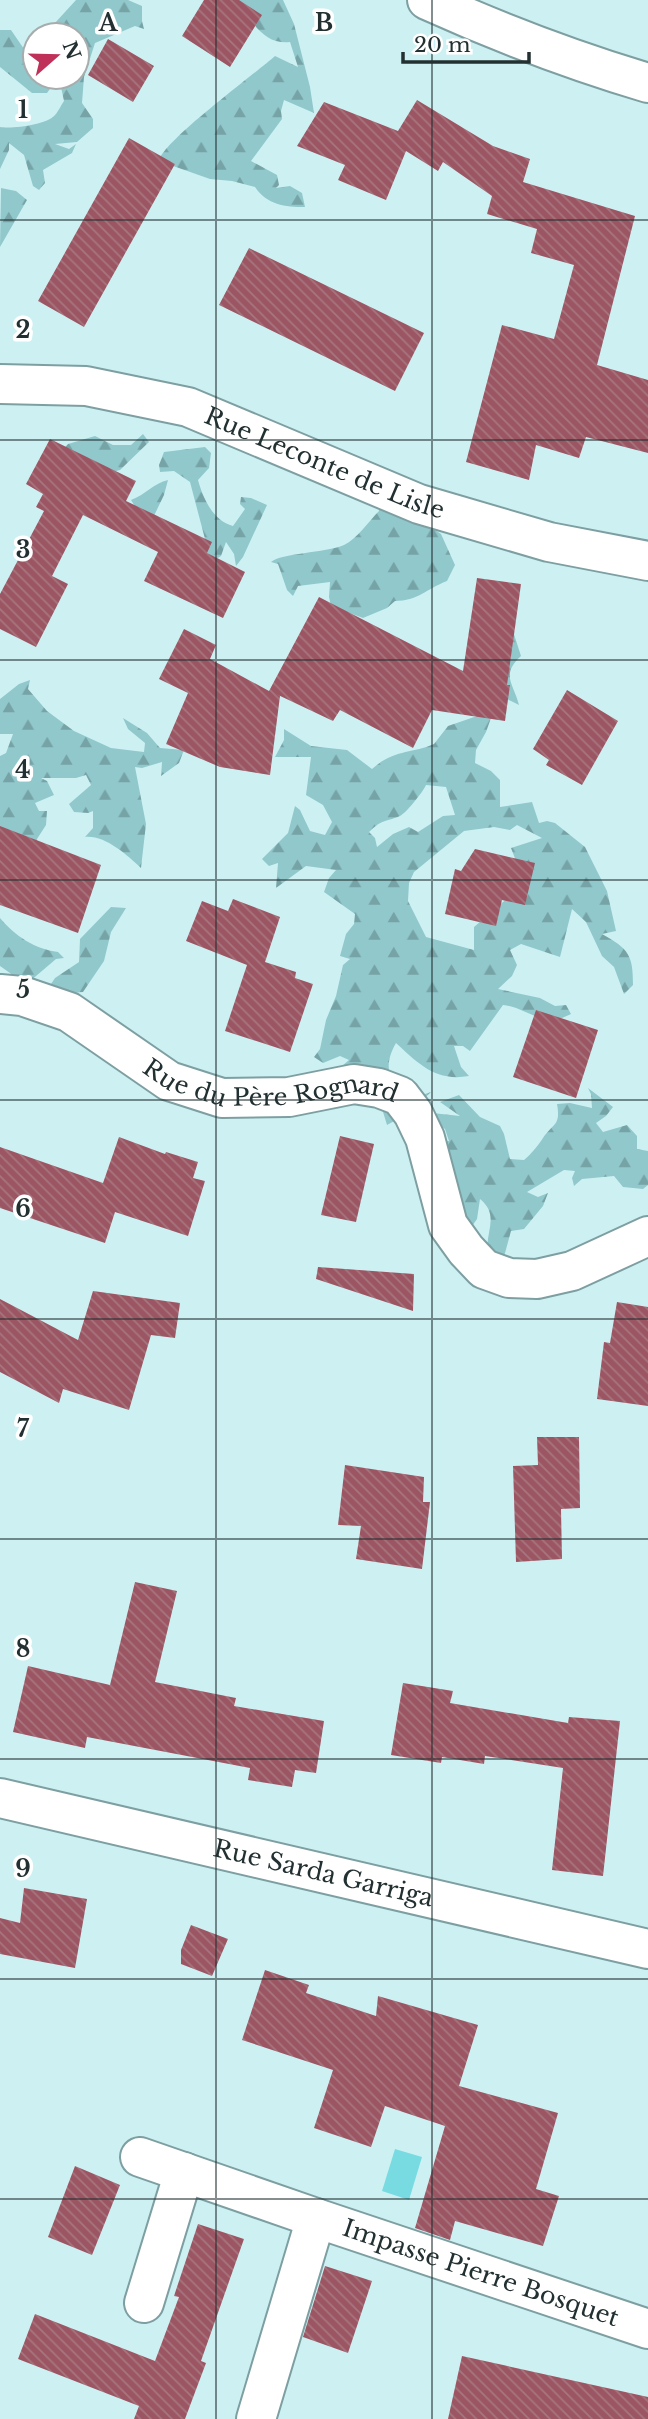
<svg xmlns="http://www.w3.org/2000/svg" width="648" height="2419" font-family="'Libre Baskerville',serif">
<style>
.forest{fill:url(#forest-firs);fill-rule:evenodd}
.water{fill:#79dbe2}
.building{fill:url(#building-back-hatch)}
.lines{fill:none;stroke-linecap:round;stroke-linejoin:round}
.minor-casing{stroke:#7e9fa2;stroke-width:42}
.minor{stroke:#fff;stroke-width:38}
.grid{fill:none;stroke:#233031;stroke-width:2;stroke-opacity:0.55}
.labels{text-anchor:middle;stroke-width:7;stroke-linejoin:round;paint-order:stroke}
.street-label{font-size:24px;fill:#233031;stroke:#fff}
.grid-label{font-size:23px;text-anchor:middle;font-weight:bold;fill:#233031;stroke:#fff;stroke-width:7;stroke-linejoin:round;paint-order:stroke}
</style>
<defs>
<pattern id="forest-firs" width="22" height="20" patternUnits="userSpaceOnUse" patternTransform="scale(1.75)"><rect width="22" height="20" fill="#91c8cc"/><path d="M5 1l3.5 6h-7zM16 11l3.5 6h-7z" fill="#76a3a6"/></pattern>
<pattern id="building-back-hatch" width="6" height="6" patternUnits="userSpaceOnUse" patternTransform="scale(1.75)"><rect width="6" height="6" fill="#9c5663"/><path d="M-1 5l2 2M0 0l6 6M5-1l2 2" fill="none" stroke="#a6767f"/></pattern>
</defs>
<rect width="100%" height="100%" fill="#cdf1f3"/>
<path class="forest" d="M76,0H128L142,6V21L144,29L135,26L95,43L84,77L82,103L93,119V128L77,142L55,144L69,149L76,144L72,153L43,170L45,183L39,190L33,186L24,155L9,143V150L0,169V127C12,129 47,125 55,115C58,112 61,105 64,101L61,87L52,86L47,93H32L0,67V30H11L24,49L35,52V77H77V35H49L54,24Z
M237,0H283L294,24L310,87L314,113L284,100L281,111L282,119L251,161L277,175L279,185L276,188L290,186L302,193L305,207C285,207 267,205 255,187L232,181L210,179L159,161C162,142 256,73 275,56L298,67L290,42C263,45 251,20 237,0Z
M1,188L16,191L27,200L0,247Z
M143,434L149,442L120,470L90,478L54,460L68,444L95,436L113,445H131Z
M205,447L211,453L209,468L198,480C203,498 213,521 233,526L245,509L240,504L241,497L251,498L267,505L243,557L236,566L234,554L226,542L221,556L213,561L199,557L205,539L190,482L174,471L160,472L159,465L164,452Z
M168,480L164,495L151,522L136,508L131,500C145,495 154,483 168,480Z
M375,490L441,534L455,565L447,581C426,589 418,601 395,601L387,608L363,618L331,606L329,597L330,582L298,586L293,596L287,590L278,564L271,562C281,553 325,553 344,545C357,539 369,521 379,511Z
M512,628L521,656C500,675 514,684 519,705L503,697L500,693L486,732L476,750L475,763L491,771L500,780V807L532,802L539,823L547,821L555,823L585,847L607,891L616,931L602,934C629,949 633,955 633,985L624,994L614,967L602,956L586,922L572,909L560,957L521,944L510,950L517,965L512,976L498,989L540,998L555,1006L566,1005L571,1014C566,1016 559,1020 554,1020C540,1022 520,1006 503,1005L470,1051L463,1046H454L461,1067L469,1076C435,1082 418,1063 396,1043C382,1068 390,1079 404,1101L431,1092L407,1114L387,1125L380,1102L345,1075L342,1066L349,1060L340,1056L323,1063L314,1057L320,1049L326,1020L336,996L343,965L350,959L340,956L346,934L354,924L355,914L324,892L329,878L336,870L306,866L276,888L278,863L269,866L262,859L288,833L295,806L300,810L310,831L325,835L332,822L323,805L306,795L311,757H275L284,740V729L311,746L347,750L372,769C394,749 411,754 434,744L448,726L480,715ZM426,785L446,787L455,815L443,816L418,832L409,827L393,834L377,847L375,838L369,832C384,818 383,823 400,816C406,813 423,792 426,785ZM517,825L542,838L511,848L516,861L510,896L474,927V950L426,937L408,901L409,883L414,872L464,831L494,827L510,830Z
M30,680L28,689L47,711L74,731L111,748L144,752L145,743L128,729L123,718L147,733L160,748L184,750L179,763L161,776L162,762L142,768L135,767L146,824L141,868C127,855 105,835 85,837L93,828V811L88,813L74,812L69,804L91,785L86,775L76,778H41L47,781L54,795L35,803L39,811H47L46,825L37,839L38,848L0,853V756L6,753L13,734H0V699L19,684Z
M111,907L126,908L111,932L104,961L83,992L61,994L49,987L55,978L79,962L80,939Z
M0,918C15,936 35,949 58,952L64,958L56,959L29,982L17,978L0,966Z
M588,1088L613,1107L606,1116L596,1123L603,1132L627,1125L637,1136V1149L648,1151V1185L643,1189L623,1187L614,1176L582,1179L574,1186L572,1178L575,1171L564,1170L527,1192L538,1197L548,1193L543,1206L524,1229L511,1231L499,1275C496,1269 491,1262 489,1256C482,1235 502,1217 480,1199L477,1219L470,1229L448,1247L439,1141H449L445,1129L423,1112L460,1116L440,1102L459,1095L480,1117L500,1126L504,1134L510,1159L524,1160C532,1153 537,1147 543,1138C553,1123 561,1126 557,1104L570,1103L592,1108L591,1094Z"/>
<path class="water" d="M395,2149L422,2157L409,2200L382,2191Z"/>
<path class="building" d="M204,0H239L262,15L230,67L182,36Z
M108,39L154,66L133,102L88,75Z
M417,100L493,146L530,159L523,182L635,216L597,365L648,380V453L586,437L579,458L536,445L529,480L466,462L502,325L554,339L574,265L531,253L537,229L487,214L492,196L443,162L438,171L406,151L386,200L338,180L345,165L297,146L324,102L398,131Z
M129,138L175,164L84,327L38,301Z
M249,248L424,333L395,391L219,305Z
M50,439L136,481L126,501L212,542L207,553L245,572L223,618L144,581L158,552L83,515L52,576L68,584L36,647L0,629V594L44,511L36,507L43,494L26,484Z
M477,578L521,584L507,685H510L505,721L432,710L413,748L340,710L333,721L276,694L280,696L270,775L220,767L166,744L188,693L159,679L184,629L216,645L210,659L269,691L319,597L463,671Z
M567,690L618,721L582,785L546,765L549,760L533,749Z
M0,826L101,865L78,933L0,905Z
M475,849L535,863L525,905L502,900L496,926L445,914L455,869L461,871Z
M233,899L280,917L265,962L296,972L295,978L313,984L290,1052L225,1031L247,965L186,941L202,901L228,911Z
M536,1010L598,1030L576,1098L513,1077Z
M340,1136L374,1144L356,1222L321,1215Z
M119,1137L165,1154L166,1152L198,1162L193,1178L205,1181L188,1236L115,1212L105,1243L0,1208V1147L103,1183Z
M318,1267L414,1274L413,1311L316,1279Z
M93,1291L180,1303L175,1338L151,1335L129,1410L63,1389L59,1403L0,1372V1299L78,1340Z
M617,1302L648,1307V1406L597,1399L604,1342L610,1343Z
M537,1437H579L580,1508L561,1509L562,1559L516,1562L513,1466L538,1465Z
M345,1465L424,1477L423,1502H430L422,1569L356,1559L361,1526L338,1525Z
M135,1582L177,1591L155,1682L236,1698L234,1706L324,1721L316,1773L295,1770L292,1787L248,1780L250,1768L87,1737L85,1748L13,1732L28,1666L110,1685Z
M403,1683L453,1691L450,1703L568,1723L569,1717L620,1721L603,1876L552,1870L563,1768L485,1756L484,1764L442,1757L441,1763L391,1755Z
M24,1888L87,1899L75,1968L0,1954V1918L20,1923Z
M191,1925L228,1939L212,1976L181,1964V1950Z
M265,1970L309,1985L306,1993L376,2016L378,1996L478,2025L459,2086L558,2113L536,2189L559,2196L543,2246L455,2221L450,2240L415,2228L445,2126L385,2106L371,2147L314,2128L333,2070L242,2040Z
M75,2166L120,2185L92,2255L48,2237Z
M198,2224L244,2239L201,2361L206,2363L185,2419H134L139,2406L18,2359L35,2314L155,2361L179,2297L174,2296Z
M325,2266L372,2281L348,2353L303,2337Z
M462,2356L648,2397V2419H448Z"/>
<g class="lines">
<g class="minor-casing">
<g id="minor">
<path d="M427,0C500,33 571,60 648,83"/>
<path id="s1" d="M0,384L86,386L188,407L419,504L549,542L648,561"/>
<path id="s2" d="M0,994L22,996L69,1012L169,1081L222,1098L289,1097L354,1084L379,1088L400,1096L413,1113L425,1138L448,1225L466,1250L484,1269L509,1278L537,1279L572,1271L648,1236"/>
<path id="s3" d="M0,1798L648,1949"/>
<path id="s4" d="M140,2157L316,2218L648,2329"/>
<path d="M144,2303L184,2172"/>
<path d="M256,2419L316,2218"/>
</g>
</g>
<use href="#minor" class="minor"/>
</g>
<path class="grid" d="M216,0V2419M432,0V2419M0,220H648M0,440H648M0,660H648M0,880H648M0,1100H648M0,1319H648M0,1539H648M0,1759H648M0,1979H648M0,2199H648"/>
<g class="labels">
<g class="street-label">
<text dy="8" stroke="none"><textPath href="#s1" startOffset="338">Rue Leconte de Lisle</textPath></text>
<text dy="8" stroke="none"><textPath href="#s2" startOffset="296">Rue du Père Rognard</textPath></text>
<text dy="8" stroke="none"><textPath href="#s3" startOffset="332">Rue Sarda Garriga</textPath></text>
<text dy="8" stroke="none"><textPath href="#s4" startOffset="360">Impasse Pierre Bosquet</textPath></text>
</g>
</g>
<g class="grid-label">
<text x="108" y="31">A</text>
<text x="324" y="31">B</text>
<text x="23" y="118">1</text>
<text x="23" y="338">2</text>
<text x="23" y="558">3</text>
<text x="23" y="778">4</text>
<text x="23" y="998">5</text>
<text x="23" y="1217">6</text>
<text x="23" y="1437">7</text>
<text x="23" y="1657">8</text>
<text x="23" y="1877">9</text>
</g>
<g transform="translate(56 56) rotate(70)"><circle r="33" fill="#ffffff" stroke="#a7acad" stroke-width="2"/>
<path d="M0-5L12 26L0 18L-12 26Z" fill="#c0315a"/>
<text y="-10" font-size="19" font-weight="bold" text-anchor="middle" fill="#233031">N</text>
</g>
<path d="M403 52v10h126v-10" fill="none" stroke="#233031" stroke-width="3.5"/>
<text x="414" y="52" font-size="21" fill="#233031" stroke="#ffffff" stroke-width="5" paint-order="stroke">20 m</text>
</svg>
